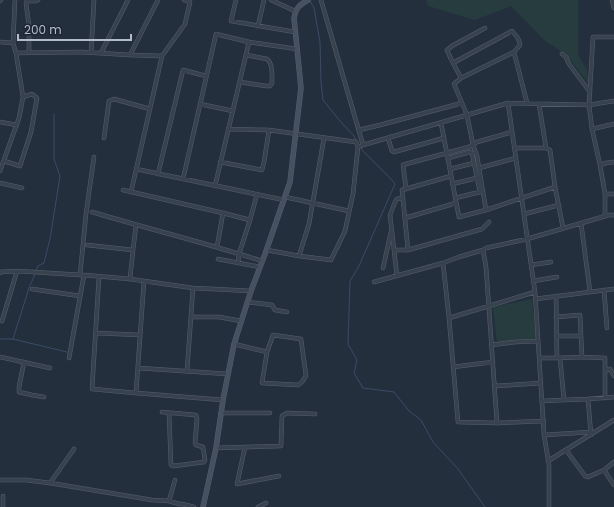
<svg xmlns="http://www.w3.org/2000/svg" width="614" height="507" font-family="Poppins,sans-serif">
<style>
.green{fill:#263c3f}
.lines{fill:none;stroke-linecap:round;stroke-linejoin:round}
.stream{stroke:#394c67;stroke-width:1}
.street-casing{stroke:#565f6c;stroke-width:4.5}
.secondary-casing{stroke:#565f6c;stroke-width:5.5}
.street{stroke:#38414e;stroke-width:3.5}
.secondary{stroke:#465061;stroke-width:4.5}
</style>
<rect width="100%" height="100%" fill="#242f3e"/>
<path class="green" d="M426,0H578V55L587,70L588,83L566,54L545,41L511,6L475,20L428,6Z
M532,299L536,339L497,343L493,307Z"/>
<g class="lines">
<path class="stream" d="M310,1L314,8L320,42L321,82L323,100L340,121L354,136L359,145
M361,147L362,150L389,177L395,184L359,266L350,281L348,344L357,360L354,373L363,388L394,392L409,411L421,420L433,442L458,469L485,507
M36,271L38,266L44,263L50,239L60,176L54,159V114
M0,339H13L67,352
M13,339L29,288L35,274"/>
<g class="street-casing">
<path id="street" d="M236,0L231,21L295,32
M271,0L295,11
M612,0L614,8
M0,1L1,0
M258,26L264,0
M0,42L13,43
M514,52L527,103
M16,53L81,52L130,55L158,0
M29,53V26L26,3L27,1H36L38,0
M91,53L94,0
M101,53L128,0
M562,54L566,57L569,64L590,92
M130,55L162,56
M453,63L512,31C516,35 520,40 520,45L514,52L461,78L454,84L462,103
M461,78L451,59L447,50L452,46L485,28
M240,82L266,86H270L272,83C272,75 273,64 267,59L246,55
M508,103L535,292L544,435L549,465V507
M200,104L233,111
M0,122L17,125
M441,123L459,217L486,210L477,156L473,145L467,115L508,103L589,105L614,101
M228,129L269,130L356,142L358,147L363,145L321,0
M592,129L614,124
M359,130L380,125L462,103L467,115L363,145
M104,138L109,101L114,99L150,109
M388,138L392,151L394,152L444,138
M514,148H546L539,104
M546,148L550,150L555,187L563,228
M448,158L470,152L472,153L480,192L455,198
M4,161L20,166L31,132L37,98L32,94L23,97
M220,162L262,170L264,162L269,130
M600,165L606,163L614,162
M479,168L516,158
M136,169L284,200
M450,169L474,163
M0,171L19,118L23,97L16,53L13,43L15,0
M158,174L183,70L206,76
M183,179L202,96L216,34L249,42
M0,183L22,188
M452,184L477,178
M215,186L249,42L297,49
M406,189L403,165L406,164L469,147L477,142L512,132
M123,190L223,213L217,247
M131,192L162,56L185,24L190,2L184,0
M605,194H614
M285,197L349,211
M486,210L555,187
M92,212C149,229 206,243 262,261
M223,213L250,220L239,254L238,263
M524,214L559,205
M605,216V194L600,165L592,129L589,105L593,37H614
M405,218L456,203
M250,220L257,194
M581,223L590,292
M87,245L133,250L136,225
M267,250L299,256L331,260L345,231L353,194L358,147
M394,250H408L482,229L489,222
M408,250L402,190L451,176
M483,250L486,267L497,423
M299,256L309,224L324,138
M218,259L260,267
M443,263L459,257L483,250L486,248L527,239L609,215H614
M531,265L551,262
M383,268L391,232
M0,273V272L17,271L81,275
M80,275L86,214L94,157
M397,276L390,215L395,202L397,199L403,198
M99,277L92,389L136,393
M130,279L193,288L187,371
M144,281L136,393L223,400
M533,281L557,277
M374,282L443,263L449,318L458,422L497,423L544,421
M193,288L251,291
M32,289L80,296
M604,290L607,328
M535,299L614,289
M247,302L272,305L275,310L287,312
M191,317H219L241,321
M556,317L580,315L582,357L557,358
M449,318L535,292
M2,321L17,271
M96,333L140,335
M273,335L301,339L306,376L302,382L298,385L262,383L267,352Z
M557,336H581
M234,344L267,352
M491,345L515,342L538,341
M0,357L50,368
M582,357L605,358V370
M69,358L84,275L130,279L133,250
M539,358H557L556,296
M24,362L19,387V392L32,395L44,397
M453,367L493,362
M138,368L228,374
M495,384L496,386L541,383
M605,398V370L610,369L614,376
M588,399L614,397
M564,400L588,399L591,435
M542,401L564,400L560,358
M162,412L195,415H196L197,419L195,443L196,445L203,447L205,460L204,462L174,466L171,465L169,413
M221,413H270
M544,435L591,432
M245,447L237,484L279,476
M216,448L281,446L282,416L287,413L315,414
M566,450L585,476L588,477L604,470L614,485
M548,461L614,420
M604,470L614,462
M0,480H26L50,483L152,500L169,501L179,504H182L194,507
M50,483L74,449
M3,496V507
M169,501L175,480
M258,507L266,503"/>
</g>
<g class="secondary-casing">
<path id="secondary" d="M203,507L216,448L223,400L234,344L251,291L265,254L290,182L301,88L294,18C296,8 299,5 308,0"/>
</g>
<use href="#street" class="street"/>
<use href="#secondary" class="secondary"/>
</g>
<path d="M18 34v6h113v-6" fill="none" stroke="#b4bcc9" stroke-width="2"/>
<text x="24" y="34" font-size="12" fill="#b4bcc9" stroke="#1d2633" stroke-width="3" paint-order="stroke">200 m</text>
</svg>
